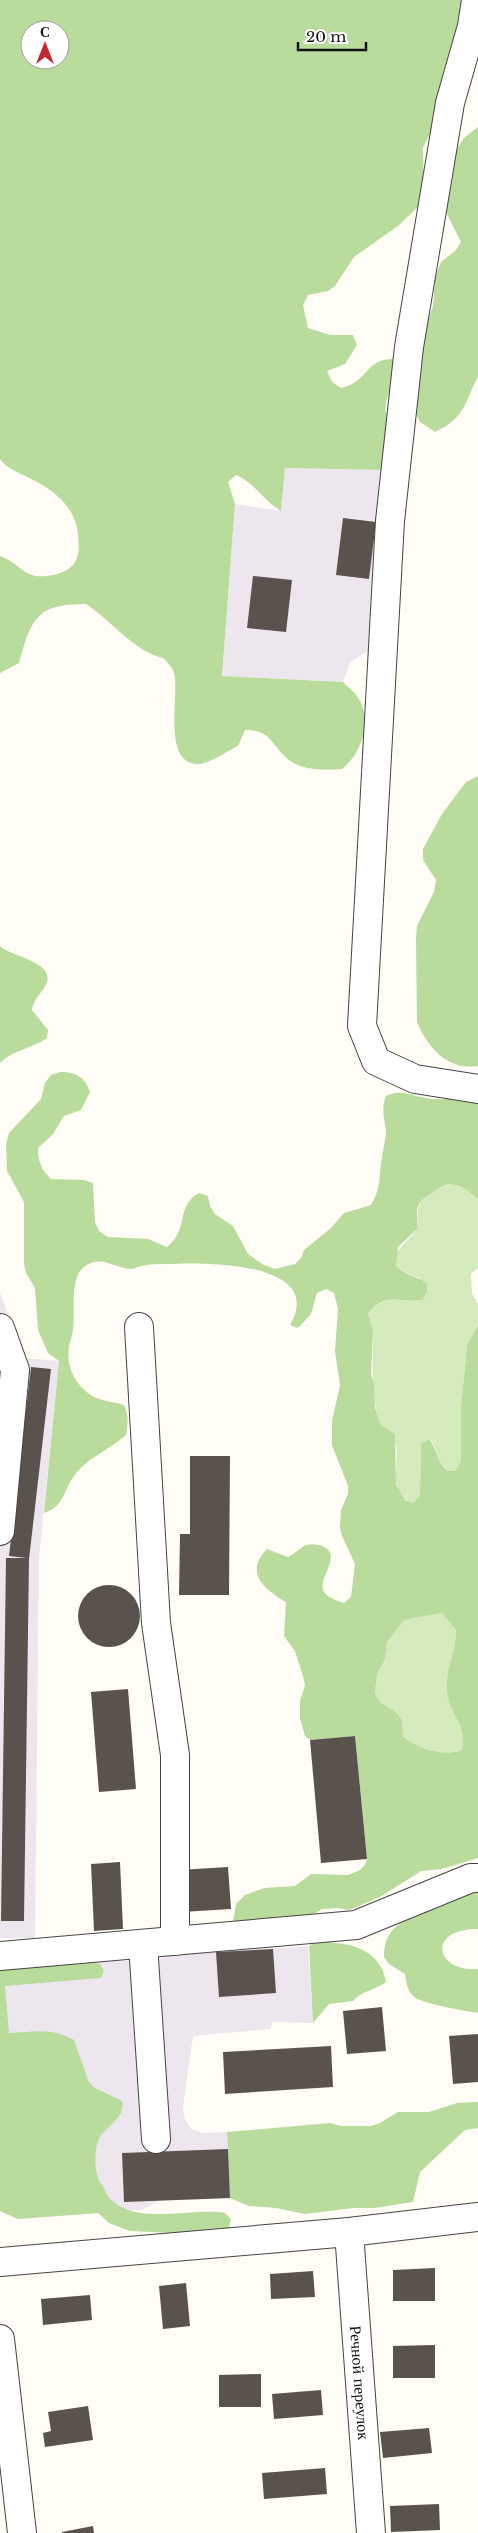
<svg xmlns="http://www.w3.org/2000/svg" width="478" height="2533" font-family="'Libre Baskerville',serif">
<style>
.industrial{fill:#eee6ef}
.green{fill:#d5ebbd}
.forest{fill:#b9dc9c;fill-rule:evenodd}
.building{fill:#5a524d}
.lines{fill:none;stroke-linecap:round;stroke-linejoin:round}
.minor-casing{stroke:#444;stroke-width:30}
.minor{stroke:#fff;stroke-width:28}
.labels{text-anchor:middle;stroke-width:5;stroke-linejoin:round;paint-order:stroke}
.street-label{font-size:16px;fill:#111;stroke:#fff}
</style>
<rect width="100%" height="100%" fill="#fffdf5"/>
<path class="industrial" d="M285,468L383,470L372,648L350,663L343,682L222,676L235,504L281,511Z
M0,1292L24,1358L59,1361L39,1558L35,1938H0V1413L5,1366L0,1352Z
M308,1946L313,2023L273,2022L270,2029L193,2036L183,2107L185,2119L191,2129L202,2133L227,2132L230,2198L158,2201L142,2210L18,2219L0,2036V1965L109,1957L119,1961H156L166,1955Z"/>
<path class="green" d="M453,1184L464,1189L478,1199V1268L471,1274L472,1294L478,1304V1325L467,1345L461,1407V1461L455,1471H447C437,1462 439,1450 430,1439L421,1444L420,1495L413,1503C376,1490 416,1444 381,1425C370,1398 373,1370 373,1341C372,1332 370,1323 368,1314C386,1290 398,1304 422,1300L420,1278C373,1263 401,1251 418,1228C414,1201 426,1188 453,1184Z
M442,1613L456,1630C456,1647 445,1678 447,1691C450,1715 466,1721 462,1750C445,1757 417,1749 403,1736L402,1720L397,1713L380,1702L375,1693L377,1674L385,1659L387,1642L404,1620Z"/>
<path class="forest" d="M0,0H468L433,127L423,148L424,195L420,205L398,226L354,257L335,286L328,291L308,295L303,305L308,328L330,335H353L357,345L345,364L327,371L332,382L341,388C367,383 365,359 393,359L399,369L387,398L385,410L391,423L383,470L285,468L281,511C264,501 255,483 236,475L228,482L235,504L222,676L343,682C348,687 355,692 359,699C372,722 362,753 342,769C326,770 306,771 292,762C271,748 274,730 245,730L238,746C227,751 211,763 199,764C161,765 180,695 174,673C173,668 167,662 163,658C133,651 111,620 86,604C36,604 32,618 19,663L0,673V556C14,561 19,569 29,574C41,580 69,574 75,562C80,553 79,546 78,536C77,508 53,489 29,478C18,472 7,469 0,459ZM30,30H60V60H30Z
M478,127V377C464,402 466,418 435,432L420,422L415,412L423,334L433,306L435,278L441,262L456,250L461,242L442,204L454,153L464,138Z
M478,776V1066C448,1071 428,1048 417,1022L416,938L417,926L434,892L436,880L423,860V849L442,814L466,782Z
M0,946C11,957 53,961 47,982C44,992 34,996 32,1010L48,1030L47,1038C33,1048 13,1050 0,1063Z
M60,1072C76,1072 85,1077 90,1092L81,1110L64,1116L53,1134L38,1148C38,1162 41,1169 51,1179L84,1180L93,1183L95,1222L99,1231L108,1237L148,1239L167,1247C190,1228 175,1206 199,1193L208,1196L210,1206L215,1214L233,1226L248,1254L264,1265L275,1269L295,1264L301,1258L304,1250L331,1228L344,1213L371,1205C381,1189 379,1175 382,1157C383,1148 386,1140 386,1130C384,1117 381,1108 386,1096C403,1087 417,1099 435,1099C449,1100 464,1097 478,1097V1199C471,1194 464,1187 455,1185C448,1183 442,1186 436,1190C417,1202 415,1205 418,1228L398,1247L396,1265C404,1276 417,1275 427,1284V1292L422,1300C399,1304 385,1290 368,1314L373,1331L371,1375L374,1383L375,1408L381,1425L395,1434L396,1485L405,1500L413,1503L420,1495L421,1444L429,1439C438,1450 437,1462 447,1471H455L461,1461V1407L467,1345L478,1325V1858L442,1869L421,1871L380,1897L349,1910L337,1908L322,1909L304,1920L238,1925L233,1922L236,1904L245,1895L264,1888L295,1886L311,1874L348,1875L360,1870L365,1865L367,1859L355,1736L310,1740L305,1736L300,1718V1701L305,1685L303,1676L295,1651L284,1636L286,1602C264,1589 244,1573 267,1549L288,1557C294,1554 299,1549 304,1546C309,1544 314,1544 319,1545C347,1553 316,1577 324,1592C328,1598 338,1601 344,1603L351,1597L355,1564L342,1536L340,1528L341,1510L348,1494V1486L332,1445V1420L340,1386L335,1351L338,1309L334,1293L326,1289L317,1293L311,1314L298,1328L290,1325C327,1261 202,1262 168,1264C160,1264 150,1264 142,1266C138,1266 135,1269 131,1269C114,1268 100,1254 84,1267C67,1280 78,1319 71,1339C63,1363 74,1385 94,1397C102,1401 115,1402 124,1405C129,1416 128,1423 126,1435C109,1450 87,1458 74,1476C63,1491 64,1507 44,1513L59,1361L48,1353L38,1330L35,1288L26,1273L24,1264V1202L7,1171L6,1144L9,1133L41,1099L45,1083L51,1075ZM442,1613L456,1630C456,1651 445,1671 447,1691C449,1716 466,1719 462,1750C445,1757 417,1749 403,1736L402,1720L397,1713L380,1702L375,1693L377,1674L385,1659L387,1642L404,1620Z
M478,1884V1929C426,1929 435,1972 478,1969V2013C466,2011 421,2004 413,1996C407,1990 406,1981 405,1974L389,1964L384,1957C384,1923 407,1920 433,1909C449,1903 464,1892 478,1884Z
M315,1942C344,1941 381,1947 386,1982C375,1990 361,1991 353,2001L329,2004L313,2023L309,1946Z
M75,1959L100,1964L104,1971L101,1978L5,1986L9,2033C34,2032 51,2027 74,2040L88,2080L93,2087L122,2101C126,2120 105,2125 98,2141C94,2153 94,2175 102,2185C105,2188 105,2192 107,2195C132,2228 191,2207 225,2213L231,2219L229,2228L207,2229L192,2234L130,2231L109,2223L98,2213L18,2219L0,2211V1965Z
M478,2102V2128L465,2130L420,2172L413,2202L375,2208H353L305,2214L276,2208L249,2206L230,2198L227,2132L330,2123L341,2126H371L380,2123L398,2112H429L457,2103Z"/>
<path class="building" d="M343,518L376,522L369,579L336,575Z
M253,576L292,580L286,632L247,628Z
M31,1367L51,1369L29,1559L24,1921H1L6,1558H27L9,1556Z
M190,1456H230L229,1595H179L180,1534H190Z
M78 1616a31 31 0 1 1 62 0a31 31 0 1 1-62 0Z
M128,1689L136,1789L99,1792L91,1692Z
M355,1736L367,1859L321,1863L310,1740Z
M120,1862L123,1929L94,1931L91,1864Z
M228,1867L231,1909L182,1912L179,1870Z
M273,1949L276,1993L219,1997L216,1952Z
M382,2007L386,2051L347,2054L343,2011Z
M478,2034V2082L453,2084L449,2036Z
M331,2046L333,2087L225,2094L223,2052Z
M228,2149L230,2198L124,2202L122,2153Z
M435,2268V2301H393V2270Z
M313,2271L315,2297L271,2299L270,2274Z
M186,2283L190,2326L163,2329L159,2286Z
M90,2295L92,2320L43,2325L41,2299Z
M435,2345V2378H393V2346Z
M261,2374V2407H219V2375Z
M321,2390L323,2415L274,2419L272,2394Z
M88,2406L93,2440L45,2447L43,2433L51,2431L48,2412Z
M429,2428L432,2453L383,2458L380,2432Z
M325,2468L327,2494L264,2499L262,2473Z
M439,2504L440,2530L391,2532L390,2506Z
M93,2526L94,2533H62V2532Z"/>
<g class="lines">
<g class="minor-casing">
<g id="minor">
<path d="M476,0L472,26L450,103L409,347L390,521L362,1026L376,1061L415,1079L478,1089"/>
<path d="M139,1327L156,1623L175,1755V1941"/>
<path d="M0,1328L15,1370L0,1531"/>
<path d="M143,1944L156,2139"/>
<path d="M0,1956L356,1925L471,1878H478"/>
<path id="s1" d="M349,2232L371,2533"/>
<path d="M0,2262L349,2232L478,2217"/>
<path d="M0,2339L22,2533"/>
</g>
</g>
<use href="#minor" class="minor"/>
</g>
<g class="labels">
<g class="street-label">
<text dy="6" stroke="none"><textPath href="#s1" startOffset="151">Речной переулок</textPath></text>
</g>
</g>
<g transform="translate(45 45)"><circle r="24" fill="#ffffff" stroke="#a0a0a0"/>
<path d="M0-4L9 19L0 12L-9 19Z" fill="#c4262e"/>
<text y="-8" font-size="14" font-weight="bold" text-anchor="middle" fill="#111111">С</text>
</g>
<path d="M298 42v8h68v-8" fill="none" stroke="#111111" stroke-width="2.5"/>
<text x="306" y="42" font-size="15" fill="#111111" stroke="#ffffff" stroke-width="4" paint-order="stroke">20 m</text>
</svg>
